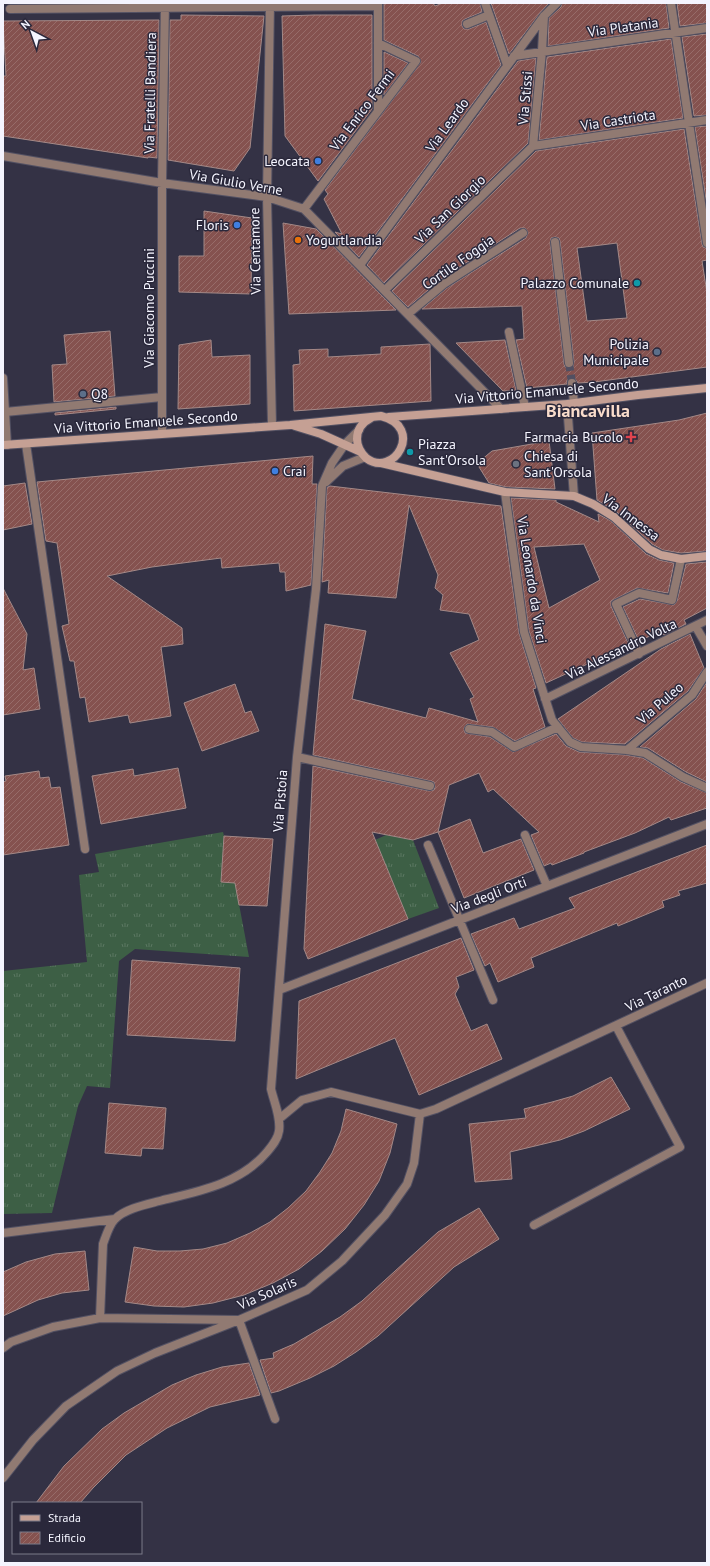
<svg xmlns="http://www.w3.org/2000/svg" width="710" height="1566" font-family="'PT Sans',sans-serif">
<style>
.grass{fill:url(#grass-tufts)}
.building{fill:url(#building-hatch);stroke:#a48987;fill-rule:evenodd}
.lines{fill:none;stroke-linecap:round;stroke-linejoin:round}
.street-tunnel{stroke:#514f61;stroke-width:8;stroke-dasharray:8 4;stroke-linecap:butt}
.lane-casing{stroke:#535163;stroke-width:10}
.street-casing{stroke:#535163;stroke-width:10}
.secondary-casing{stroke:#535163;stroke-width:10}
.lane{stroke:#917a72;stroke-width:8}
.street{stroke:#917a72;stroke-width:8}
.secondary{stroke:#c5a094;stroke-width:8}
.shop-dot{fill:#3f7fe0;stroke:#2a283b;stroke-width:1.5}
.food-dot{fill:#e8710a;stroke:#2a283b;stroke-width:1.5}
.culture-dot{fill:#0f9aa8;stroke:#2a283b;stroke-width:1.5}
.service-dot{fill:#5c6f8a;stroke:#2a283b;stroke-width:1.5}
.health-dot{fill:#e0444e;stroke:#2a283b;stroke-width:1.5}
.worship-dot{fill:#6b7280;stroke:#2a283b;stroke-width:1.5}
.labels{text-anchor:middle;stroke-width:3;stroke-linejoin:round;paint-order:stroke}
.street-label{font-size:14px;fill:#f4f4fe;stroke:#2a283b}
.poi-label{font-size:14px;fill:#f4f4fe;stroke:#2a283b;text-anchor:end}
.district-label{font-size:18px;font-weight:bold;fill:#f9dccb;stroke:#2a283b}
</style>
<defs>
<pattern id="grass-tufts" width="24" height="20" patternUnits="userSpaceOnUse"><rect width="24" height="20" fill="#3d5f45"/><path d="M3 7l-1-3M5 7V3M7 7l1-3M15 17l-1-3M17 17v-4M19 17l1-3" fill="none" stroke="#5a7761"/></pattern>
<pattern id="building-hatch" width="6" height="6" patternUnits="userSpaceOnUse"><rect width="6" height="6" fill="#85524f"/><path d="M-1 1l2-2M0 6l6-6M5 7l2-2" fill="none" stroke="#976c69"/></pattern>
</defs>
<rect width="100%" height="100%" fill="#343245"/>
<path class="grass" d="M223,832L224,836L221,882L235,883L249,957L135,949L119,961L110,1088L87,1086L78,1106L52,1213L3,1214V971L87,962L79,875L99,872L95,854Z
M386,835L413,840L439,908L408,919L375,840Z"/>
<path class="building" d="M384,3H433L435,6L443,3H480L482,12L465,19L462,21V26L464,29H469L486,22L501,65L359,257L335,232L342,234L324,199L328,194L325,190L421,62L418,56L384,40Z
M491,3H549L540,13L509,54Z
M562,3H666L669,28L548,46L549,18L561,7Z
M677,3H707V23L680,26Z
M181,15L264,16L250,148L234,171L168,160L170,20H181Z
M314,15H372V109L318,181L285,136L282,16Z
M159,20L157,158L148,157V158L3,136V76H6L3,21Z
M707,34V115L694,116L682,37Z
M671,39L683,118L539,140L547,57Z
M384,52L408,63L384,95Z
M536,58L528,143L384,283L367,265L518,61Z
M707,126V206L695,127Z
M684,129L702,244L703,247L707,248V260L702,261L707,293V367L594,382L578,383L576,380L571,378L567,380V384L527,388L516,340L524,339L522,306L422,309L447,288L526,238L528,232L525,228H520L441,279L408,307L392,291L536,151ZM555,237L559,238L560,241L574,362L573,367L569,368L565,367L564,364L550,243L551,238ZM617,243L627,318L587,321L577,248Z
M204,211L252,218L251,294L179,292V256H204Z
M283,223L316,229L396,310L289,314Z
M110,331L115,396L54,402L52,365L67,364L64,335Z
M211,340L212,357L250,355V404L178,409L179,345Z
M505,340L516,390L503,391L456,343Z
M430,344L431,401L294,411L293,365L300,364L299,350L328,349V357L381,354V347Z
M116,407V409L55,415V413Z
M707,413V551L681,553L663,550L652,544L617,512L597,500L592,433L679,420Z
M549,441L555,489L506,487L489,483L479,467L480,461L492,451Z
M313,456L312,484H317L311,585L286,591L285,572H280L279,563L222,568L221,558L152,567L107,576L182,628L183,644L161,647L171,716L130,723L128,715L89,722L85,697L80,698L74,661H70L62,626L69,624L57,543L46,541L37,482Z
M25,483L32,524L3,530V486Z
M330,486L501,506L519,633L536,688L533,689L545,727L515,741L493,727L467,724L464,728L465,733L490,737L513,752L556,734L566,746L579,752L626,755L643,758L681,782L707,793V808L671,820L669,817L635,833L584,852V853L552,865L551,863L544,866L531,835L539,832L493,789L488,792L479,773L449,785L438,832L413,840L372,832L408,919L308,959L304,949L313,766L429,791L434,790L435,787L434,782L431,781L313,755L325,624L366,631L352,699L426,718L429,708L478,722L470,699L474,697L450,653L479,640L469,614L440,610L443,595L435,588L438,575L409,505L396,598L328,593L329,580L322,582L327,487Z
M511,498L556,500V502L599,522L598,514L611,521L646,554L659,560L674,563L668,593L637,588L611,601V606L629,645L546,683L529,631ZM584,544L600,580L549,608L534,547Z
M707,562V608L684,620L686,624L664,635L661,631L639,641L623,607L640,599L674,605L677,601L686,564Z
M3,588L27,634L23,670L34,668L40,709L3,715Z
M690,634L704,668L688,691L625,744L582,742L573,738L558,719L661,649Z
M707,682V782L686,772L648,748L640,747L696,699Z
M235,684L245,713L251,711L259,731L202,751L184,703Z
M178,768L186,808L101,824L92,776L133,769L134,776Z
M39,771L40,778L49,777L51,788L60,787L69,845L3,855V782L6,781L5,776Z
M470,819L483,853L521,839L534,870L464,898L438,832Z
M224,836L273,839L267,906L239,905L235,883L221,882Z
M707,845V883L678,891L680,895L662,901L664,907L618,926L617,923L531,958L534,967L498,982L490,963L485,966L471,934L514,918L519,929L575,908L569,898Z
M461,938L474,970L456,977L459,987L455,994L471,1031L487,1024L502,1059L419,1095L395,1038L296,1079L299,1001Z
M132,960L240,968L235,1041L127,1035Z
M611,1077L630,1109L584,1131L560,1140L510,1152L512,1179L475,1182L469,1124L526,1118L524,1109L552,1102L573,1096Z
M109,1103L166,1108L163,1149L142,1148L141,1156L105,1153Z
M346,1109L397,1124L390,1153L379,1181L364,1205L345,1229L322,1251L299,1269L273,1283L244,1295L213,1303L184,1307L154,1306L125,1302L134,1247L157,1251H180L203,1249L227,1243L250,1233L270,1222L288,1208L306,1191L320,1172L332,1153L341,1131Z
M479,1208L499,1239L454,1267L378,1336L356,1352L334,1366L310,1378L279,1391L271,1393L260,1360L274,1358L273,1353L294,1344L340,1317L362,1301L438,1232Z
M85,1251L89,1290L62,1293L38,1300L3,1316V1272L26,1262L55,1254Z
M249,1363L260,1395L210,1407L167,1428L126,1455L93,1488L80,1503H36L64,1466L102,1429L124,1413L172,1385L196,1375L222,1367Z"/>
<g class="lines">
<path class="street-tunnel" d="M569,363L572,383"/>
<g class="lane-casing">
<path id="lane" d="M5,412L162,397
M26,444L85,849"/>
</g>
<g class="street-casing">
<path id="street" d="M270,3L267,197L272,425
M378,3V111
M485,3L507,65
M671,3L707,243
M10,9L378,6
M467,24L489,15
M514,56L707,28
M533,146L707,120
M533,146L542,51L544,16
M3,156L162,183L267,197L304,209L501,409
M304,209L416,61L378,43
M555,242L569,363
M360,265L544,16L557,3
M385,290L533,146
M408,314L444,284L523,233
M509,332L525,407
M3,378L7,445
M572,383L574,403
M567,404L574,496
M162,433V183L165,3
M326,482L343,466L365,457
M505,492L524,632L552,720L570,742L581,747L627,750L645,753L683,777L707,788
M696,627L707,646
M639,654L616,604L639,593L672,600L681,559
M545,699L707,620
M469,729L492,732L514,747L558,727
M627,750L692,695L707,672
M297,757L430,786
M525,835L547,886
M428,845L493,1000
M279,990L707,824
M279,1119L302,1100L331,1092L420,1114L436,1109L707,983
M534,1225L680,1147L616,1026
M3,1233L115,1219
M100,1318L103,1244C106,1236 109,1225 115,1219C126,1208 149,1204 163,1200C201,1191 241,1183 267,1152C272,1146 278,1139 279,1131C281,1117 274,1102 271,1089L297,757L316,589L322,486L332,463L345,444L359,430
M3,1348L11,1342L53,1327L100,1318L239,1320L307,1290L342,1261L385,1215L407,1184L414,1163L420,1114
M3,1478L33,1440L66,1406L117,1371L155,1353L239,1320L275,1419"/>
</g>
<g class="secondary-casing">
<path id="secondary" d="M389,417L567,404L638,395L707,388
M295,426L321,434L361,452
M3,445L290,425L381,416C425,427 394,479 366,458C361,453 357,447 357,439C357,429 363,422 371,418
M381,463L505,492L574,496L593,504L614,517L649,549L661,555L681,559L707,556"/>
</g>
<use href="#lane" class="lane"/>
<use href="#street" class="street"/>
<use href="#secondary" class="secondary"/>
</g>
<g class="shop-dot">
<circle cx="318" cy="161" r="4"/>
<circle cx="237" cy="225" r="4"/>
<circle cx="275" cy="471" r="4"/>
</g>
<circle class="food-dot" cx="298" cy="240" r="4"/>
<g class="culture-dot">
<circle cx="637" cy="283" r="4"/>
<circle cx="410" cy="452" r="4"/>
</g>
<g class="service-dot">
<circle cx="657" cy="352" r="4"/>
<circle cx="83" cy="394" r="4"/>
</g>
<path class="health-dot" d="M629 431h4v4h4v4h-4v4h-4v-4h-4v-4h4z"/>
<circle class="worship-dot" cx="516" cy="464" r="4"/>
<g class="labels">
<g class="street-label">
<text transform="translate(623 27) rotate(-8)" y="5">Via Platania</text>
<text transform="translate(150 93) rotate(-89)" y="5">Via Fratelli Bandiera</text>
<text transform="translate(525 98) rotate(-85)" y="5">Via Stissi</text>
<text transform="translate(362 110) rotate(-53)" y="5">Via Enrico Fermi</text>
<text transform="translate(618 120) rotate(-9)" y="5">Via Castriota</text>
<text transform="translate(447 125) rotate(-54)" y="5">Via Leardo</text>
<text transform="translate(236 182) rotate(10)" y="5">Via Giulio Verne</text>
<text transform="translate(450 209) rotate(-44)" y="5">Via San Giorgio</text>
<text transform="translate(255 251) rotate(-91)" y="5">Via Centamore</text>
<text transform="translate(458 262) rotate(-35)" y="5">Cortile Foggia</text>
<text transform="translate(149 308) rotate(-90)" y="5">Via Giacomo Puccini</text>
<text transform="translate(547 391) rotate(-5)" y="5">Via Vittorio Emanuele Secondo</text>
<text transform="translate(146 422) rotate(-4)" y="5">Via Vittorio Emanuele Secondo</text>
<text transform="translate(631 517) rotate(37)" y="5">Via Innessa</text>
<text transform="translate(532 580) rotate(81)" y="5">Via Leonardo da Vinci</text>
<text transform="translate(621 649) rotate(-26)" y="5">Via Alessandro Volta</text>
<text transform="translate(660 703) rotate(-41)" y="5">Via Puleo</text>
<text transform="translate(280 801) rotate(-86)" y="5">Via Pistoia</text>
<text transform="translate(489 895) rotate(-21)" y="5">Via degli Orti</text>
<text transform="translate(656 993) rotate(-26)" y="5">Via Taranto</text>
<text transform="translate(267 1293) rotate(-24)" y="5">Via Solaris</text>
</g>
<g class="poi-label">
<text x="310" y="166">Leocata</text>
<text x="229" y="230">Floris</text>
<text x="306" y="245" text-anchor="start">Yogurtlandia</text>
<text x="629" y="288">Palazzo Comunale</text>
<text x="649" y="349">Polizia<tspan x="649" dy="16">Municipale</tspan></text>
<text x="91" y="399" text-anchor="start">Q8</text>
<text x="623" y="442">Farmacia Bucolo</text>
<text x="418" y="449" text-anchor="start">Piazza<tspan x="418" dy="16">Sant'Orsola</tspan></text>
<text x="524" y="461" text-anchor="start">Chiesa di<tspan x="524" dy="16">Sant'Orsola</tspan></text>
<text x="283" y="476" text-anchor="start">Crai</text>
</g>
<g class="district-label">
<text x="588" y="417">Biancavilla</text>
</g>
</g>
<rect width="710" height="1566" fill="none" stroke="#f4f4fe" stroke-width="8"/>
<rect x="12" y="1502" width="130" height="52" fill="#2a283b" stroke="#7b7a89"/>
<rect x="20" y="1515" width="20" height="6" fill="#c5a094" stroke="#7b7a89"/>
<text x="48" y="1522" font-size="12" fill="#f4f4fe">Strada</text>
<rect x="20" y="1532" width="20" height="12" fill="url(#building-hatch)" stroke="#7b7a89"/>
<text x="48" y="1542" font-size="12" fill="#f4f4fe">Edificio</text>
<g transform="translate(32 32) rotate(319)" stroke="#2a283b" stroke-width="3" paint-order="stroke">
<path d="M0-3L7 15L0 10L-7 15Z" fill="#f4f4fe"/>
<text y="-6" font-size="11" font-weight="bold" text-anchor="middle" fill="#f4f4fe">N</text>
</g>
</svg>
